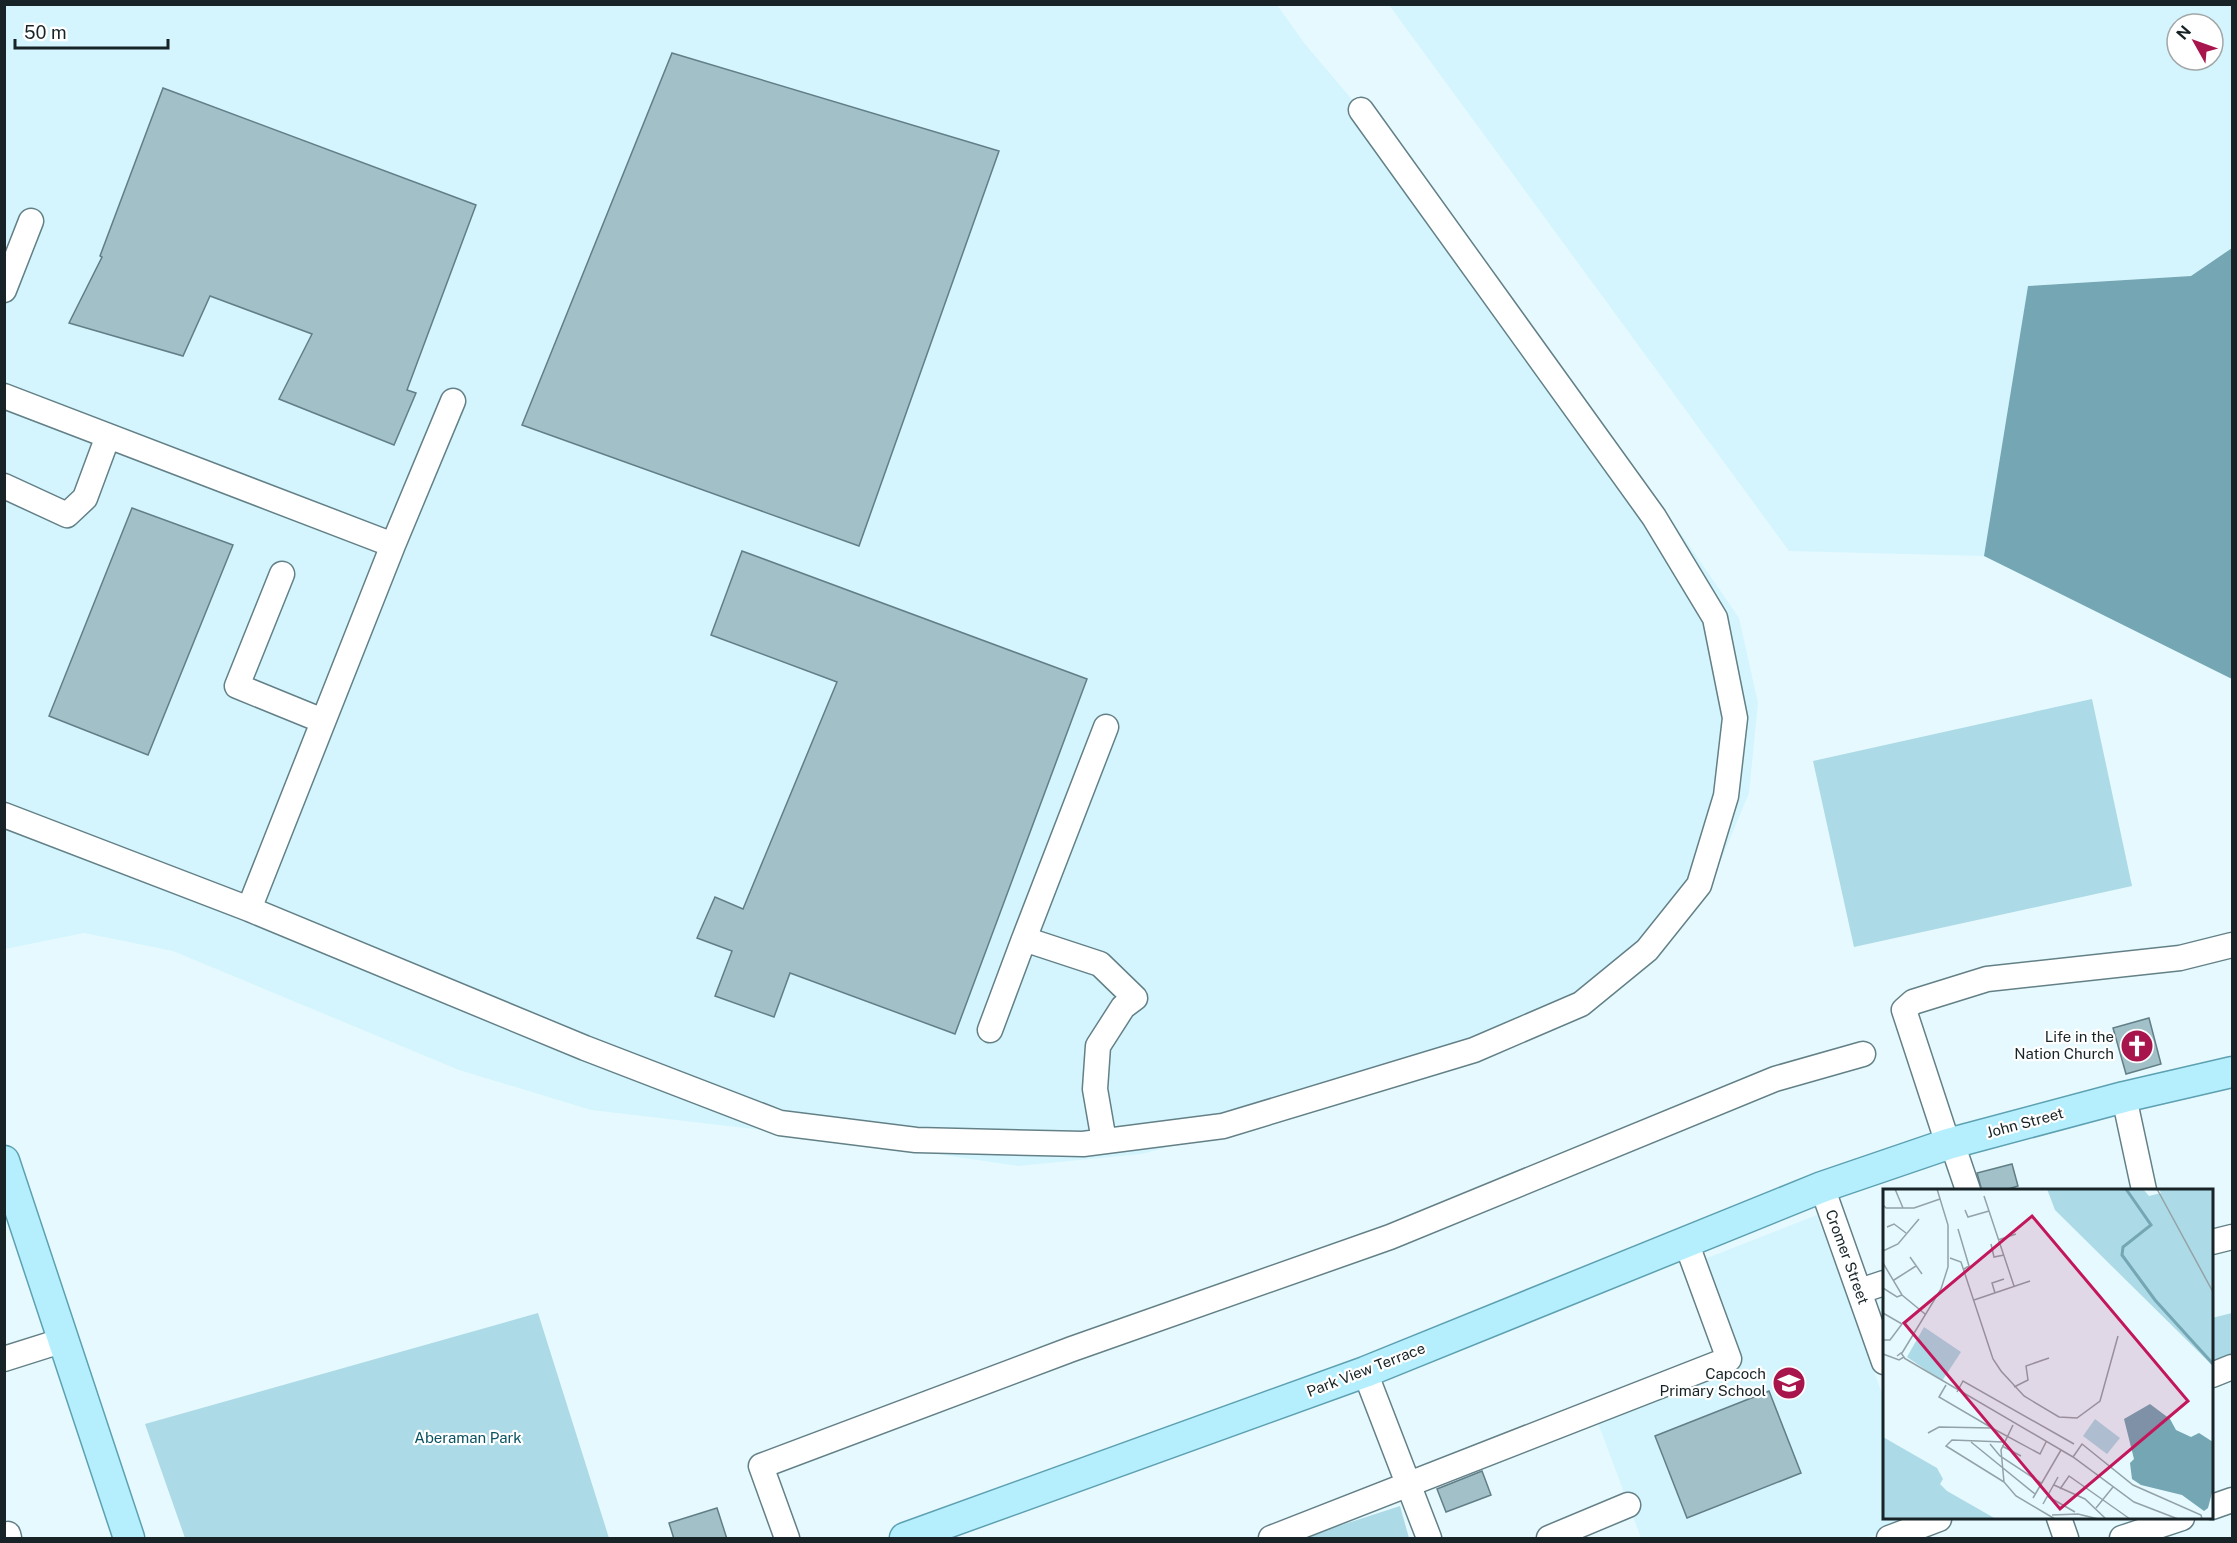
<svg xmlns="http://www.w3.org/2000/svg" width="2237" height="1543" font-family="'Public Sans',sans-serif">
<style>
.built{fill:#d4f5fe;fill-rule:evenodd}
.green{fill:#acdae6}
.water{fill:#74a6b3}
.building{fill:#a1c0c8;stroke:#627e86;stroke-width:1.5}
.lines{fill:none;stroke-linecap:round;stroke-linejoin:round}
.minor-casing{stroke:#638087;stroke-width:27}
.major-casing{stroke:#5da0b1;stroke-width:33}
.minor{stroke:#fff;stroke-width:24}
.major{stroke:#b5effd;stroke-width:30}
.labels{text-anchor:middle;stroke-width:4.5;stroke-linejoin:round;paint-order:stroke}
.poi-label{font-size:15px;fill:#172326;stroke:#fff;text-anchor:end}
.street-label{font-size:15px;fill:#172326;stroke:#fff}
.park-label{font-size:15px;fill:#0a5362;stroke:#fff}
.inset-river{fill:none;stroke:#74a6b3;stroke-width:3}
.inset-road{fill:none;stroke:#93a3a8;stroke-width:1.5}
.view{fill:#c2185b;fill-opacity:0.15;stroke:#c2185b;stroke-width:3}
.inset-edge{fill:none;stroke:#172326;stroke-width:3}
</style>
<rect width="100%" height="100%" fill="#e6f9fe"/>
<path class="built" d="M5,5H1277L1305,44L1449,214L1660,503L1739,618L1758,703L1749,793L1721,860L1666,942L1601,1001L1346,1099L1142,1154L1018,1166L822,1137L591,1110L459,1070L173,951L84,933L5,949Z
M1389,5H2232V248L2191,276L2028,286L1984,556L1789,551ZM2177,24H2213V60H2177Z
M1817,1215L1884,1399V1518H1927L1867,1538H1641L1598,1423L1739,1367L1702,1260Z"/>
<path class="green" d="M2092,699L2132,886L1854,947L1813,761Z
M538,1313L609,1538H185L145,1424Z
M2232,1313V1357L2212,1365V1318Z
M1400,1506L1409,1538H1312L1311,1535Z"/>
<path class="water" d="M2232,248V679L1984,556L2028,286L2191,276Z"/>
<path class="building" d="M672,53L999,151L859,546L522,425Z
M163,88L476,205L407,390L416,393L394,445L279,399L312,334L210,296L183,356L69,323L102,257L100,256Z
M132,508L233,545L148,755L49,716Z
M742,551L1087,679L955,1034L790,973L774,1017L715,996L732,951L697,938L715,897L743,909L837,682L711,635Z
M2149,1018L2161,1064L2126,1074L2113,1028Z
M2012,1164L2018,1186L2002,1191H1982L1977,1173Z
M1769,1391L1801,1473L1687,1518L1655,1436Z
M1482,1471L1491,1495L1446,1512L1437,1489Z
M717,1508L727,1539H674L669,1523Z"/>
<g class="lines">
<g class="minor-casing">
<path id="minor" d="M4,290L31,221
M4,396L393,545
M4,486L67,515L85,498L108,436
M282,574L237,686L323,721
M4,815L249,909L585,1048L780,1123L916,1140L1083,1144L1223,1126L1474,1050L1581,1004L1647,950L1699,885L1726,796L1735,718L1715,618L1654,517L1361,110
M249,909L393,545L453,401
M990,1030L1024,939
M2124,1097L2144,1190
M1104,1141L1095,1089L1098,1046L1123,1007L1135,998L1100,964L1024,939L1106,727
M1952,1143L1968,1190
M1948,1144L1904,1010L1913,1002L1987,979L2180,958L2232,945
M1822,1187L1884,1362
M2212,1242L2232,1237
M1860,1291L1884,1283
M4,1359L64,1340
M1365,1372L1429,1538
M2212,1375L2232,1367
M2212,1507L2232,1500
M2059,1518L2066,1538
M8,1534L9,1538
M787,1538L761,1466L1072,1349L1390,1237L1775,1079L1863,1054
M1271,1538L1729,1359L1686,1242
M1549,1538L1628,1505
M1889,1538L1939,1519
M2122,1538L2182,1518"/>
</g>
<g class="major-casing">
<path id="major" d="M4,1161L129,1538
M905,1538L1365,1372L1822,1187L1948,1144L2124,1097L2232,1072"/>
</g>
<use href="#minor" class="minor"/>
<use href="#major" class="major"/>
</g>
<defs>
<g id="church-disc" transform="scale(1.725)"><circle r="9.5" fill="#a8154d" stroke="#fff"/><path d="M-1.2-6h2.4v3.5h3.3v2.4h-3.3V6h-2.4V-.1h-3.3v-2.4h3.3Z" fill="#fff"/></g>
<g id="school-disc" transform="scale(1.725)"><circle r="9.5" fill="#a8154d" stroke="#fff"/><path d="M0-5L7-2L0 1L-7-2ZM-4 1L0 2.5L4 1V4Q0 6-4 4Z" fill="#fff"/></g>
</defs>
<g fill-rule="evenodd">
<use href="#church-disc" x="2137" y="1046"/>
<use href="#school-disc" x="1789" y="1383"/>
</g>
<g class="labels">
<g class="poi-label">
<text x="2114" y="1042">Life in the<tspan x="2114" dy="17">Nation Church</tspan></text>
<text x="1766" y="1379">Capcoch<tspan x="1766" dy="17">Primary School</tspan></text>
</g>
<g class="street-label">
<text transform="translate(2025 1123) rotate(-15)" y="5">John Street</text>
<text transform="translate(1847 1257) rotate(70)" y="5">Cromer Street</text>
<text transform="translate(1366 1370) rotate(-21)" y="5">Park View Terrace</text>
</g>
<g class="park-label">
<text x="468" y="1443">Aberaman Park</text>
</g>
</g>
<g transform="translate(1883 1189)">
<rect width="330" height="330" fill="#e6f9fe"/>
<path d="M164,0H260L266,7L278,4L276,0H330V177L172,21ZM41,138L78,163L59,192L24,168ZM212,230L237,249L224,265L200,247ZM0,248L54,279L60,290L57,295L64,302L113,330H0Z" fill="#acdae6"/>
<path d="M267,215L287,230L293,241L308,248L316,244L330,253V300L325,319L321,322L299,306L258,296L249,290L247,274L251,270L241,230Z" fill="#74a6b3"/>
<path class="inset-river" d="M243,0L268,36L240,58L239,66L272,111L330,175"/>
<path class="inset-road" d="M12,0L20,19M274,0L330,103M101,7L131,97M0,16L3,19H31L57,10M82,21L85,28L106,22M4,38L11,35L23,44M75,40L86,77L81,80M115,51L133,45M108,55L111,68L121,66M0,62L15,55L36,30M27,68L39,85M67,69L78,73L110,170L118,182L141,207L176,228L194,229L217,212L235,147M0,74L19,106L42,125M11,91L33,77M0,99L14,108L19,106M112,104L109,94L121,90M91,111L147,92M0,124L19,135L7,151H0M19,164L58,100L65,78V36L54,0M0,165L16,171L21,168L18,164L14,167M21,169L190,268L251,313L295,330M63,196L56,208L109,239L157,265L163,253M131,198L145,191L143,177L166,169M74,203L80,192L191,255M130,236L118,261L121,293L133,307L172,330M45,244L56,238L109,239M88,253L152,305M121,253L69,251L63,257L121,293M107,255L117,267L158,294M119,257L138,267M190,268L199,255L250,296L318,326L319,330M171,296L202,310L223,330M177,300L186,287L247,330M164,307L192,323M150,309L178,261M160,315L175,288M213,319L230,298M169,326L195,325L215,330"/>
<path class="view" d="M149,27L305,212L177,320L21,134Z"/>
<rect width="330" height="330" class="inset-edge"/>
</g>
<rect width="2237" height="1543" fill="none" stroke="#172326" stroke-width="12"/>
<g transform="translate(2195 42) rotate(310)"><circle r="28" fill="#ffffff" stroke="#a2a7a8" stroke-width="1.5"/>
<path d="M0-4.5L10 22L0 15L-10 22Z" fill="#a8154d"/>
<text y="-9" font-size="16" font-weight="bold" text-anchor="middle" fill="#172326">N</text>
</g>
<path d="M15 39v9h153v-9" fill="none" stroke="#172326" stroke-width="3"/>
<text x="24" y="39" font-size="18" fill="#172326" stroke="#ffffff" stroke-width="4.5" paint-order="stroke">50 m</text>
</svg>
